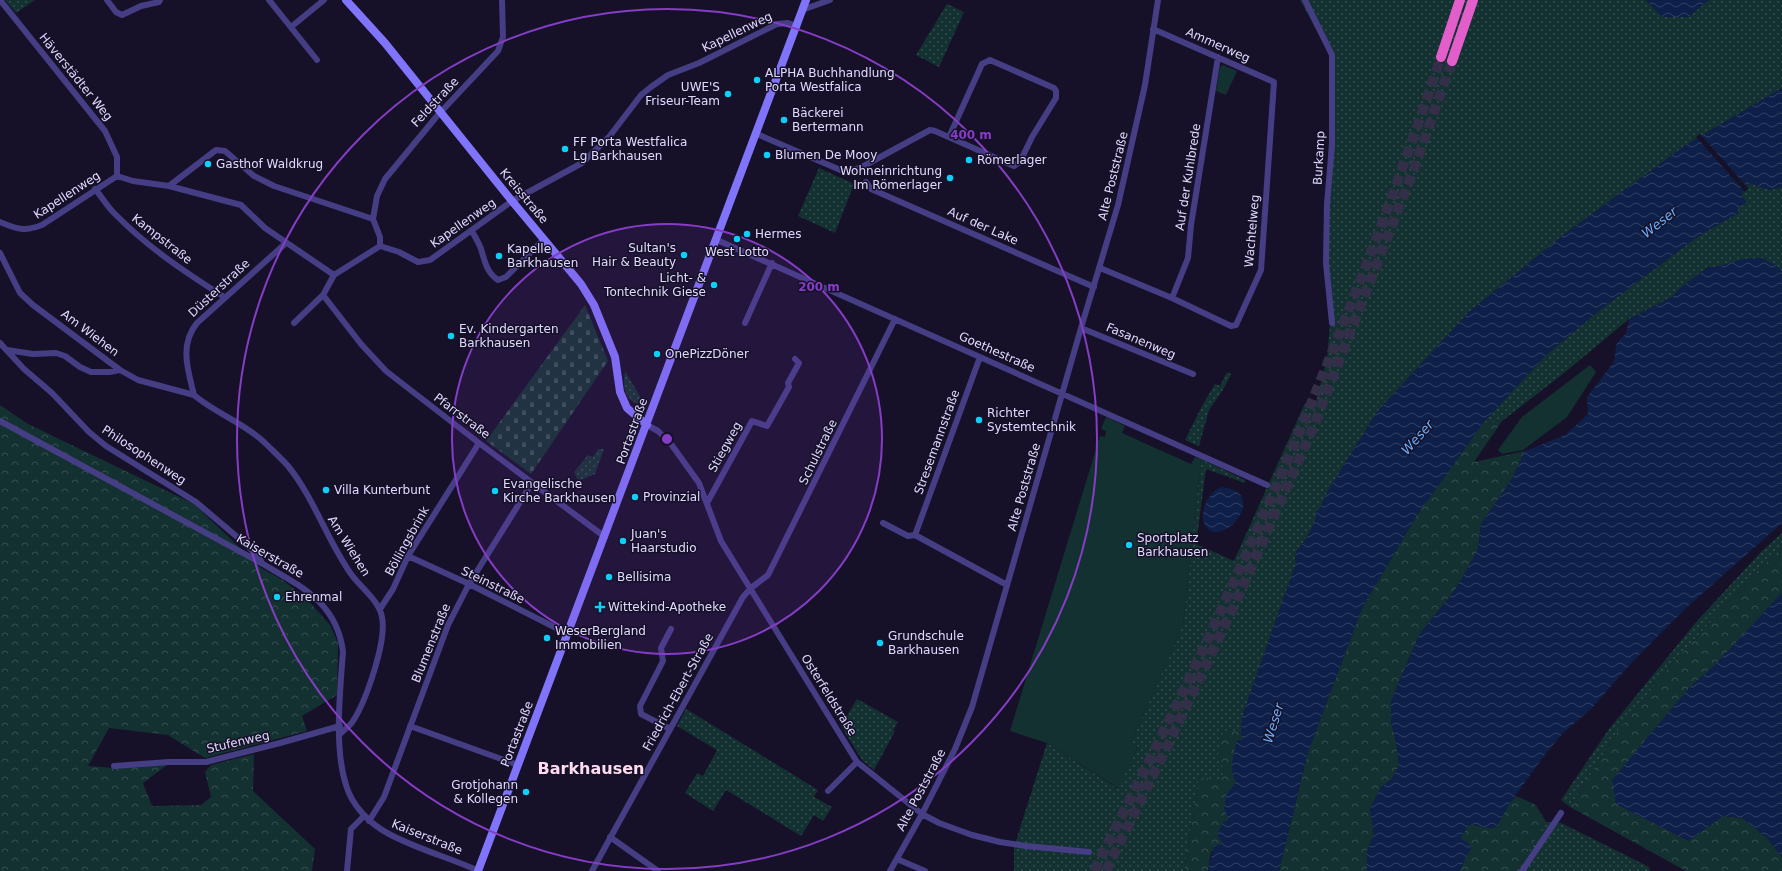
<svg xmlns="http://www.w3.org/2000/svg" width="1782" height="871" font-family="'DejaVu Sans',sans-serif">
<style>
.grass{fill:url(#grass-dots)}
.forest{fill:url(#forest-crowns)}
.cemetery{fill:url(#cemetery-stones)}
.green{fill:#143132}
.water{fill:url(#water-waves)}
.pier{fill:#161128}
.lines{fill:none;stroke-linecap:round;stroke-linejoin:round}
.trunk-tunnel{stroke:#342f48;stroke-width:10;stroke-dasharray:10 5;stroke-linecap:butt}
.minor{stroke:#453e85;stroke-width:6}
.secondary{stroke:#8074fa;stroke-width:8}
.trunk{stroke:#e25eca;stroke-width:10}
.ring{fill:none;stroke:#853dc5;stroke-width:2}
.poi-dot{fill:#0cd0f7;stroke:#161128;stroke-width:1.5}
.labels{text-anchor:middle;stroke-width:3;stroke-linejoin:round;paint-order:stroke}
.street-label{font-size:12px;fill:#e0d9fe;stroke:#161128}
.poi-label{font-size:12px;fill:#e0d9fe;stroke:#161128;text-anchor:start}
.water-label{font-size:13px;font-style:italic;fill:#6baefa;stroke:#161128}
.district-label{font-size:16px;font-weight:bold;fill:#fedbef;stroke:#161128}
.centre{fill:#853dc5;stroke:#161128;stroke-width:2}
.ring-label{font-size:12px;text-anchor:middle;font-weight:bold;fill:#853dc5;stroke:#161128;stroke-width:3;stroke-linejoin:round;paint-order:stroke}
</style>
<defs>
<pattern id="grass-dots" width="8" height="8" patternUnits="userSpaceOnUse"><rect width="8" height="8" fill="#143132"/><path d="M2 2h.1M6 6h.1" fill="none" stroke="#364e51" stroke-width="1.8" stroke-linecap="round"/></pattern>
<pattern id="forest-crowns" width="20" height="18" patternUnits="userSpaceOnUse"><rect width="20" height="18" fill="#143132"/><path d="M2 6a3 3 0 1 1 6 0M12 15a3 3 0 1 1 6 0" fill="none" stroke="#364e51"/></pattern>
<pattern id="cemetery-stones" width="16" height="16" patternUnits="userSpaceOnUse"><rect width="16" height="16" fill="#143132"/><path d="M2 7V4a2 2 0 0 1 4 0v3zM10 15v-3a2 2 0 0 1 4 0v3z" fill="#364e51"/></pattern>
<pattern id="water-waves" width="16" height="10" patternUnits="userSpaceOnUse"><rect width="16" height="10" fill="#0e2049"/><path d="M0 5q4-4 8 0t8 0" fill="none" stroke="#314064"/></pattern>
</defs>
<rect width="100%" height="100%" fill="#161128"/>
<path class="grass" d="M5,0H35L16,13Z
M1300,0H1646L1662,16L1688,17L1709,0H1782V88L1686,145L1566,233L1469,312L1377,412L1328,491L1320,508L1316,512L1317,515C1314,523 1311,531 1306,538C1301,549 1293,549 1296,563L1242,717L1241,734L1229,729L1218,755L1224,770L1221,781L1199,777L1184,871H1014V847L1047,743L1117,788L1138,747L1131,743L1183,625L1201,459L1245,480V483L1206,469L1196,544L1234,561L1305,403L1315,406L1327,358L1330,324L1324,263L1332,59Z
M947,4L964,12L939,67L916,55Z
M819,168L854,184L835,233L798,216Z
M1749,183L1770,190L1782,187V272L1777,266L1743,260L1716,267H1708L1684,285L1672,297L1629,319L1564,373L1502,421L1483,423L1546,355L1600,310L1697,237L1738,213C1736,202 1743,192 1749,183Z
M625,371L641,398L637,404C623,397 623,385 625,371Z
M1227,372L1231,374L1224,388L1209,410L1199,446L1185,440L1202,406L1215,384L1220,386Z
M598,449H604L595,474L578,481L574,472L588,455L593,457Z
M1782,533V548L1757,571L1671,665L1619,729L1570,807L1561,800L1609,729L1697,621L1761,552Z
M857,699L898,722L893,730L895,731L874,770L862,760L841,726Z
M686,709L818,790L814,797L832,807L823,821L814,815L801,836L726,790L713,811L685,793L697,773L703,776L717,750L677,726Z
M1546,822L1561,823L1649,867L1650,871H1516Z"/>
<path class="forest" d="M0,405L28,424L194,504L261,568L281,579L306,598L330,625L338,643L337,695L302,716L307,731L205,758L168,735L109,728L88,766L114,768L167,765L143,783L152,806L201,805L211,797L205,772L211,765L254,754L253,791L315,849L312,871H0Z
M1502,421L1474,462L1525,451L1512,479L1481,524L1478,550L1455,590L1419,635L1391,701V721L1396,742L1399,765L1392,779L1381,787L1370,809L1374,835L1367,851V871H1279L1308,752L1362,608L1417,515L1483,423Z
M1782,548V593L1715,665L1700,678L1688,689V841L1723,816L1742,818L1767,838L1782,857V871H1686L1570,807L1619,729L1671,665L1757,571Z
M1229,729L1241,734L1244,741L1224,843L1211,852L1208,871H1184L1199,777L1221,780L1224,770L1218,755L1221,735Z
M1516,796L1536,805L1546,822L1516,871H1459C1468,859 1465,851 1460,838L1470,824L1488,828L1496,827L1510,803Z"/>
<path class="cemetery" d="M585,305L608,361L531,474L486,441Z"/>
<path class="green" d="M1223,65L1237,71L1226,95L1216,91L1220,67Z
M1590,365L1596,372L1567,417L1523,450L1502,454L1498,450L1522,417Z
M1106,417L1125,426L1122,433L1191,464L1195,457L1201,459L1183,625L1131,743L1138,746L1118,788L1047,743L1010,731L1100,436L1105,437L1106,431L1101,429Z"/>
<path class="water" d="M1646,0H1709L1688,17H1662Z
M1782,88V187L1770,190L1749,183L1741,195L1747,202L1738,208V213L1697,237L1600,310L1546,355L1483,423L1417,515L1362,608L1308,752L1279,871H1208L1214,846L1223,843L1217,836L1223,822L1229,820L1224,809L1226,795L1236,782C1228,769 1234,754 1237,740H1243L1241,734L1242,717L1296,563C1294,550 1301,548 1306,539C1311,531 1314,523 1317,515L1316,512L1320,508L1328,491L1377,412L1469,312L1566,233L1686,145Z
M1762,258L1777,266L1782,272V523L1686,608L1633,661L1593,707L1562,734L1544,756L1510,803L1496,827L1488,828L1470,824L1460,838L1470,844L1471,850C1465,856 1464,864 1459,871H1367V851L1374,835L1370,809L1381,787L1392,779L1399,765L1396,742L1391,721V701L1419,635L1455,590L1478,550L1481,524L1512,479L1525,451L1565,435L1588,414L1587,397L1613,363C1619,349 1610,346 1626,334L1629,319L1672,297L1684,285L1709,267H1716L1743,259Z
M1222,487C1272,493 1220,552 1205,525C1198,512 1209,491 1222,487Z
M1782,593V857L1767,838L1742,818L1723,816L1688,841L1616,804L1612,780L1688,689L1700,678L1715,665Z"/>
<path class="pier" d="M1700,134L1748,188L1745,192L1696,137Z"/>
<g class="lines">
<path class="trunk-tunnel" d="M1094,871C1139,781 1185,691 1226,599C1307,422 1379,241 1441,57
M1106,871L1163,755L1235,604L1313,428L1414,169L1452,61"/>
<path class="minor" d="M0,0L105,131L117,157V176
M107,0L116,12L122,15L141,6L159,2L160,0
M269,0L317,60
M1305,0L1332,55V145L1327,204L1326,263L1332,323
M802,10L830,0
M291,27L324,0
M757,134L845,172L860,168L930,130L935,131L1014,166L1020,162L1032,137L1056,98V91L1054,88L990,60L982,64L949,137
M117,176L133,181L169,186L241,205L265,228L334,275
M866,182L871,189L1094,287
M169,186L216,150L225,151L254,176L274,186L373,219L380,237V246
M95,189C102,197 107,206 114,213C147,247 185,272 224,297
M373,219L377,196L385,179L437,116L498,51L503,37L502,0
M0,222C17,229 24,232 42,225L117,176
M472,231C475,237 479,243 481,249C485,261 486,272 498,280L506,277L544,239
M717,240L1267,485
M286,243L197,323C179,345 188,370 194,395C215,413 244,423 264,442C272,450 281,458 288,466C314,498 327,540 351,574C360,587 379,600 382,617C387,641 366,701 353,721C350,726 344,730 340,734
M380,246L399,252L418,262L430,260L512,201L582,163L609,137L641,95L651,87L668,75L699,63L777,24L788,23L797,26
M0,253L20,293L33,305L120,370L138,380L194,395
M1100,268L1172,298L1231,326L1236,325L1261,270L1274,82L1153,29
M323,295L361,344L386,371L479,443L605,537
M1172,298L1188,258L1191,225L1218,57
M294,323L323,295L334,275L380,246
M745,323L772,263
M1081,328L1193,374
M0,343L24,369L52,393L89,432L106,446L196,502L249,547L261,561
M7,350L33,354L56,353L65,356L80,367L91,372H109L120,370
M980,357L915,535L1007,585
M0,421L263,564C302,587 337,603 343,652C340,691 334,748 346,785C352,806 370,824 389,834C417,849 450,858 479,871
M647,425L658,431L671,444L699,483L721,541L857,762L922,814L939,823L972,835L1000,842L1026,846L1089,852
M707,503L752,421L767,426L789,387L788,383L799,363L795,359
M883,523L908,536L915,535
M408,556L469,584L568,634
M380,609L393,589L408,556L479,443
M410,726L518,765
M670,729L641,714L640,706L663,661L661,648L671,629
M114,766L169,762H206L280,743L340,726
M828,791L857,762
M369,821L384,797L448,625L469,584L532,483
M610,837L658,871
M897,859L925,871
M347,871L351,829L364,816
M592,871L743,597L751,588L768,575L895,319
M890,871L922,814L955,749L972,707L1081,328L1118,205L1145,85L1158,0
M1522,871L1561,813"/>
<path class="secondary" d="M346,0L385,43L512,201L581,284L594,305L615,357L620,392L627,408L647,425
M478,871L806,0"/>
<path class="trunk" d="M1441,57L1460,0
M1452,61L1473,0"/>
</g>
<circle cx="667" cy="439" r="215" fill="#853dc5" fill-opacity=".12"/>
<g class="ring">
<circle cx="667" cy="439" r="215"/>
<circle cx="667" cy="439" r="430"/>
</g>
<g class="poi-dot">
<circle cx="757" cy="80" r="4"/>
<circle cx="728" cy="94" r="4"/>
<circle cx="784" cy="120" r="4"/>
<circle cx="565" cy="149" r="4"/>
<circle cx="767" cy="155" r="4"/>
<circle cx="969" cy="160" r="4"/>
<circle cx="208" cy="164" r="4"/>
<circle cx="950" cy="178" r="4"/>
<circle cx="747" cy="234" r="4"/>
<circle cx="737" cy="239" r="4"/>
<circle cx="684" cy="255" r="4"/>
<circle cx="499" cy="256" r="4"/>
<circle cx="714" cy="285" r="4"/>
<circle cx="451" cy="336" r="4"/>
<circle cx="657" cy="354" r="4"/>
<circle cx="979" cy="420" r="4"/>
<circle cx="326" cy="490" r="4"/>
<circle cx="495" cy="491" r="4"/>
<circle cx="635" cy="497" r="4"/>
<circle cx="623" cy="541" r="4"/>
<circle cx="1129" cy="545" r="4"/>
<circle cx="609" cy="577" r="4"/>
<circle cx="277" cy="597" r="4"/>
<path d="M598 601h4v4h4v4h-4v4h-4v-4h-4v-4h4z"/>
<circle cx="547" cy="638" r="4"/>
<circle cx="880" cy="643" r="4"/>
<circle cx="526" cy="792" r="4"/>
</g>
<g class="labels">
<g class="street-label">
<text transform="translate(737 32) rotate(-26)" y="4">Kapellenweg</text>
<text transform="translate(1218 45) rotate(24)" y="4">Ammerweg</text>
<text transform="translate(76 77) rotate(51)" y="4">Häverstädter Weg</text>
<text transform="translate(435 102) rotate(-47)" y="4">Feldstraße</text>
<text transform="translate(1319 158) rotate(-87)" y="4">Burkamp</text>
<text transform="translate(1113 176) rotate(-76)" y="4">Alte Poststraße</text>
<text transform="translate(1188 177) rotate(-81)" y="4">Auf der Kuhlbrede</text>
<text transform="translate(67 195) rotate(-33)" y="4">Kapellenweg</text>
<text transform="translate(524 196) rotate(50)" y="4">Kreisstraße</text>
<text transform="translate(463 223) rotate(-35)" y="4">Kapellenweg</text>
<text transform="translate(983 226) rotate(24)" y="4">Auf der Lake</text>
<text transform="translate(1252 231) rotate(-85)" y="4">Wachtelweg</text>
<text transform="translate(162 239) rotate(38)" y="4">Kampstraße</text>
<text transform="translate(219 288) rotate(-43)" y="4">Düsterstraße</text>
<text transform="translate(90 333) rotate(37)" y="4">Am Wiehen</text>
<text transform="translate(1141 341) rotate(23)" y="4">Fasanenweg</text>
<text transform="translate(997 352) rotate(24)" y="4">Goethestraße</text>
<text transform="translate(462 416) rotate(37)" y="4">Pfarrstraße</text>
<text transform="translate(632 431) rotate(-70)" y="4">Portastraße</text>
<text transform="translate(937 442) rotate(-70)" y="4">Stresemannstraße</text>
<text transform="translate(725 447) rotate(-61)" y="4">Stiegweg</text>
<text transform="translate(818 452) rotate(-64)" y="4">Schulstraße</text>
<text transform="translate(144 455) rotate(33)" y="4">Philosophenweg</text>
<text transform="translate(1024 487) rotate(-74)" y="4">Alte Poststraße</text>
<text transform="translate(407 541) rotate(-61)" y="4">Böllingsbrink</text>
<text transform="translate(349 546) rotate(58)" y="4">Am Wiehen</text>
<text transform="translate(270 556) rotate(30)" y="4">Kaiserstraße</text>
<text transform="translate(493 585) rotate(26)" y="4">Steinstraße</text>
<text transform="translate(431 643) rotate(-68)" y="4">Blumenstraße</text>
<text transform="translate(678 692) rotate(-61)" y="4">Friedrich-Ebert-Straße</text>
<text transform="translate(829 695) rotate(58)" y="4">Osterfeldstraße</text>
<text transform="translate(517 734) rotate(-69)" y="4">Portastraße</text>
<text transform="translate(238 742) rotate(-13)" y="4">Stufenweg</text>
<text transform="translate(921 790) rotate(-62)" y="4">Alte Poststraße</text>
<text transform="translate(427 837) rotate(22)" y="4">Kaiserstraße</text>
</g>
<g class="poi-label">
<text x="765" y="77">ALPHA Buchhandlung<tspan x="765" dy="14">Porta Westfalica</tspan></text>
<text x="720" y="91" text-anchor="end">UWE'S<tspan x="720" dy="14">Friseur-Team</tspan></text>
<text x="792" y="117">Bäckerei<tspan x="792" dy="14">Bertermann</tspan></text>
<text x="573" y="146">FF Porta Westfalica<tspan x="573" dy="14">Lg Barkhausen</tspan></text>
<text x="775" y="159">Blumen De Mooy</text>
<text x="977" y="164">Römerlager</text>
<text x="216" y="168">Gasthof Waldkrug</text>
<text x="942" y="175" text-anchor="end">Wohneinrichtung<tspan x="942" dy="14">Im Römerlager</tspan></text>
<text x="755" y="238">Hermes</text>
<text x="676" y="252" text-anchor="end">Sultan's<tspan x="676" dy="14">Hair &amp; Beauty</tspan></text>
<text x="507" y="253">Kapelle<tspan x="507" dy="14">Barkhausen</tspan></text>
<text x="737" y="256" text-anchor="middle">West Lotto</text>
<text x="706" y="282" text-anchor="end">Licht- &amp;<tspan x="706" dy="14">Tontechnik Giese</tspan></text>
<text x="459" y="333">Ev. Kindergarten<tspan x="459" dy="14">Barkhausen</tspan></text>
<text x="665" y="358">OnePizzDöner</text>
<text x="987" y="417">Richter<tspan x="987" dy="14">Systemtechnik</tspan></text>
<text x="503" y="488">Evangelische<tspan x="503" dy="14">Kirche Barkhausen</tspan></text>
<text x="334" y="494">Villa Kunterbunt</text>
<text x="643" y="501">Provinzial</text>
<text x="631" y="538">Juan's<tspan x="631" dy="14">Haarstudio</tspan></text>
<text x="1137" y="542">Sportplatz<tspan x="1137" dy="14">Barkhausen</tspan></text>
<text x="617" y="581">Bellisima</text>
<text x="285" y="601">Ehrenmal</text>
<text x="608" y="611">Wittekind-Apotheke</text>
<text x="555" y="635">WeserBergland<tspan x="555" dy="14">Immobilien</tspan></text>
<text x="888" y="640">Grundschule<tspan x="888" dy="14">Barkhausen</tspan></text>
<text x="518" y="789" text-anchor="end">Grotjohann<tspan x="518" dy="14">&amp; Kollegen</tspan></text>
</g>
<g class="water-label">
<text transform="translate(1659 222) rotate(-38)" y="5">Weser</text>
<text transform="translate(1417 437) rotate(-48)" y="5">Weser</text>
<text transform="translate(1273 723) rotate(-73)" y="5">Weser</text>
</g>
<g class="district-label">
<text x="591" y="774">Barkhausen</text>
</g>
</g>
<circle cx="667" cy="439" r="6" class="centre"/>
<g class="ring-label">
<text x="971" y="139">400 m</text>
<text x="819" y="291">200 m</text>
</g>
</svg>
